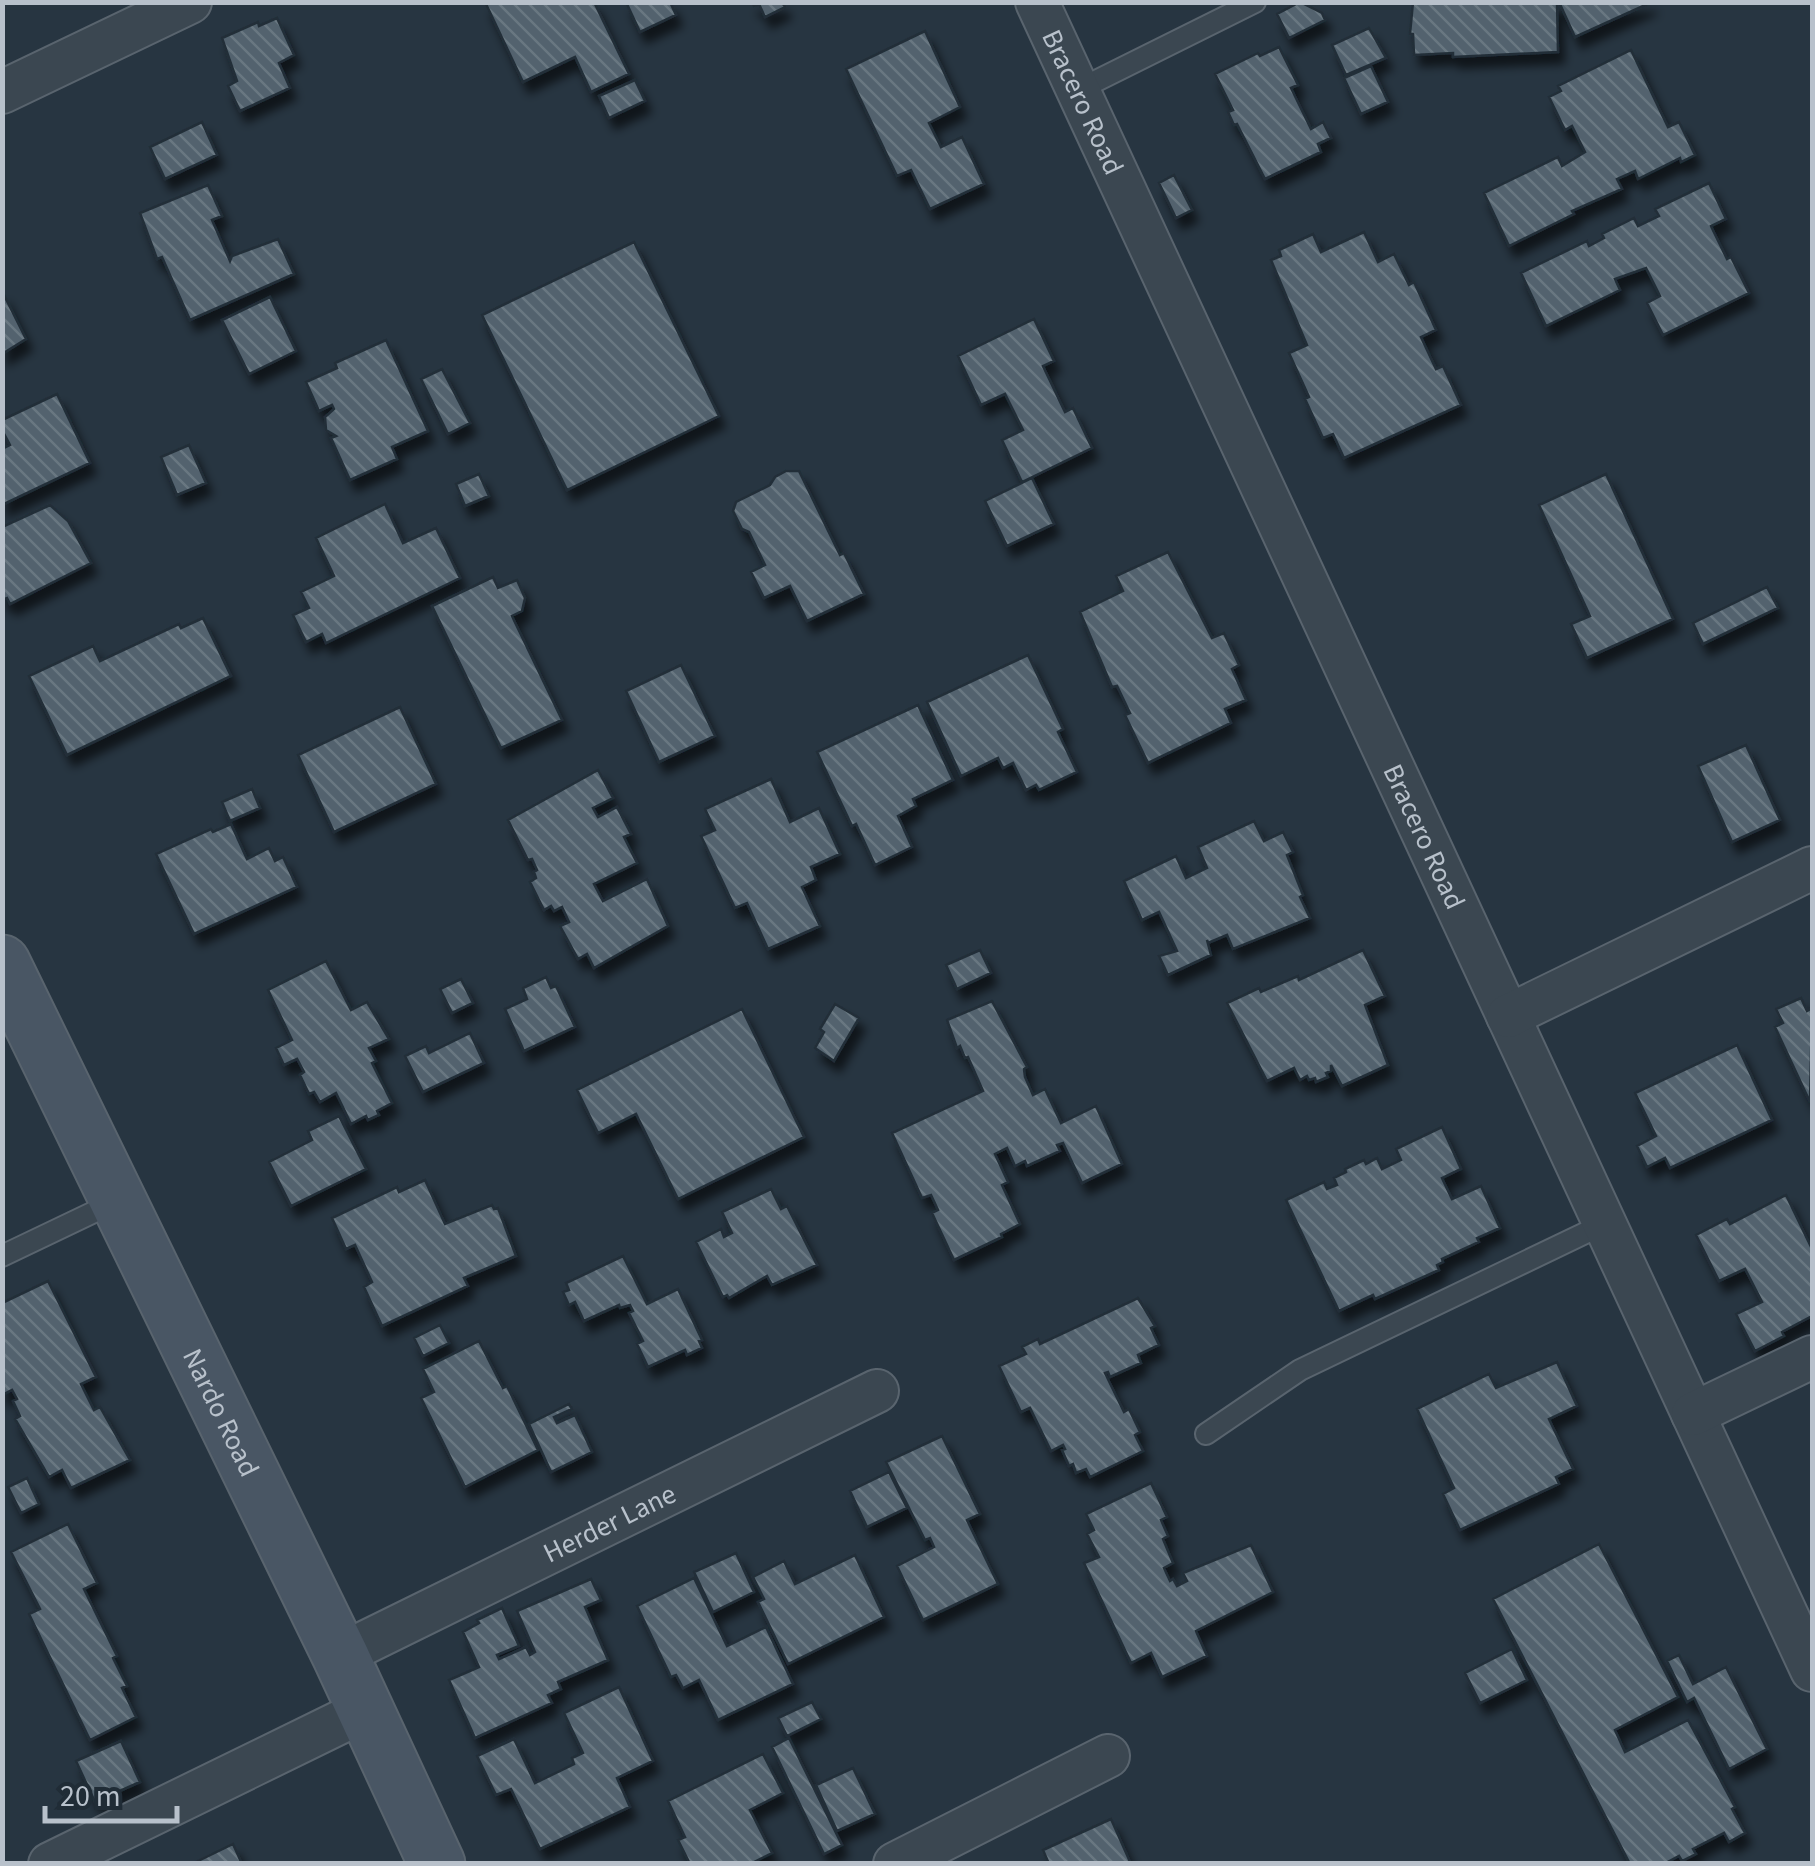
<svg xmlns="http://www.w3.org/2000/svg" width="1815" height="1866" font-family="'Source Sans 3',sans-serif">
<style>
.building{fill:url(#building-back-hatch);stroke:#222e38;stroke-width:2.5;filter:url(#shadow)}
.lines{fill:none;stroke-linecap:round;stroke-linejoin:round}
.lane-casing{stroke:#59646e;stroke-width:24}
.street-casing{stroke:#59646e;stroke-width:46}
.secondary-casing{stroke:#59646e;stroke-width:59}
.lane{stroke:#3b4751;stroke-width:20}
.street{stroke:#3b4751;stroke-width:42}
.secondary{stroke:#495664;stroke-width:55}
.labels{text-anchor:middle;stroke-width:8;stroke-linejoin:round;paint-order:stroke}
.street-label{font-size:28px;fill:#b8c1cb;stroke:#202c36}
</style>
<defs>
<pattern id="building-back-hatch" width="6" height="6" patternUnits="userSpaceOnUse" patternTransform="scale(2.5)"><rect width="6" height="6" fill="#52626e"/><path d="M-1 5l2 2M0 0l6 6M5-1l2 2" fill="none" stroke="#697781"/></pattern>
<filter id="shadow"><feDropShadow dx="6" dy="11" stdDeviation="5" flood-color="#0009"/></filter>
</defs>
<rect width="100%" height="100%" fill="#273541"/>
<path class="building" d="M489,2H594L629,74L591,92L575,57L523,82L486,4Z
M626,2H670L676,15L640,32Z
M752,2H782L785,7L765,17L759,4L754,6Z
M1300,2L1322,13L1325,20L1289,38L1277,14Z
M1413,2H1557L1558,52L1453,57V53L1414,55L1413,34H1410Z
M1559,2H1652L1575,37Z
M277,18L294,55L279,63L290,88L240,111L228,86L237,81L222,38L258,22L259,26Z
M1369,28L1386,58L1346,75L1332,45Z
M925,31L960,107L929,123L941,147L962,137L984,184L930,209L911,170L897,176L846,69Z
M1279,47L1298,85L1291,88L1311,129L1323,122L1331,138L1318,144L1321,152L1265,179L1237,124L1234,125L1228,112L1233,110L1215,74L1258,53L1260,56Z
M1631,50L1668,127L1679,122L1695,155L1681,162L1680,158L1638,179L1635,171L1617,179L1622,189L1572,211L1574,214L1509,246L1484,193L1558,157L1562,166L1585,152L1572,126L1565,130L1549,97L1561,91L1558,86Z
M1371,66L1388,102L1361,114L1344,78Z
M635,80L645,101L609,118L599,96Z
M202,122L217,155L165,179L150,147Z
M1174,175L1192,210L1176,218L1159,183Z
M1709,183L1726,219L1711,226L1727,259L1731,257L1749,293L1663,335L1647,303L1660,296L1646,268L1615,279L1620,290L1546,326L1521,273L1587,241L1589,246L1604,238L1602,234L1634,218L1638,226L1659,216L1655,209Z
M208,185L222,216L212,220L230,261L232,256L278,239L294,274L190,320L162,257L157,259L140,213Z
M1364,232L1378,262L1394,254L1409,285L1414,282L1436,330L1421,337L1436,369L1443,366L1461,405L1344,458L1333,434L1323,438L1305,399L1309,397L1289,353L1307,345L1271,260L1281,256L1279,250L1313,234L1321,252Z
M634,242L719,416L567,490L482,315Z
M2,291L26,339L2,354Z
M270,297L296,351L249,374L222,320Z
M1034,319L1054,361L1043,366L1065,412L1073,408L1092,448L1022,482L1002,440L1023,430L1005,394L981,405L958,356Z
M386,340L428,431L392,447L397,459L350,480L331,438L336,436L326,430L325,417L334,409L332,405L319,411L306,382L337,368L335,363Z
M442,369L470,423L448,434L421,379Z
M57,394L90,463L2,505V449L10,445L2,430V420Z
M189,445L206,483L177,495L161,457Z
M786,471H799L840,555L844,553L864,594L807,621L790,586L764,598L751,572L765,565L749,532L742,529L733,511L736,502L770,485L775,477Z
M479,474L489,496L465,506L456,484Z
M1606,474L1673,619L1587,658L1571,624L1590,616L1539,505Z
M1032,478L1054,524L1007,546L985,501Z
M385,504L403,543L436,528L460,578L326,643L322,634L306,642L293,615L309,608L301,592L334,576L316,538Z
M50,505L68,521L91,563L10,604L7,598L2,600V527Z
M1168,552L1212,638L1224,633L1239,665L1232,669L1246,700L1225,709L1231,723L1148,763L1125,715L1130,713L1117,686L1112,687L1080,612L1123,591L1116,576Z
M493,577L498,588L517,580L525,598L522,611L512,616L562,720L501,748L432,606Z
M1767,587L1778,608L1703,644L1693,623Z
M203,618L231,676L67,755L29,676L93,646L100,661L179,624L181,628Z
M1028,655L1063,729L1058,732L1077,772L1039,790L1036,785L1026,790L1013,763L1003,768L998,758L961,776L927,702Z
M681,665L715,736L659,762L626,691Z
M918,705L953,780L913,799L916,806L898,816L912,847L875,865L856,824L852,826L817,752Z
M400,707L436,784L334,832L298,755Z
M1746,745L1780,820L1732,842L1698,766Z
M598,770L613,798L593,808L598,817L617,807L631,834L624,837L637,863L594,884L603,901L647,879L668,926L594,968L587,954L578,959L560,926L569,922L562,907L554,911L551,906L544,910L530,882L536,878L534,872L537,870L532,859L528,860L508,820Z
M771,779L790,822L819,808L840,854L811,867L816,880L802,887L820,926L768,949L747,903L735,908L701,836L715,830L705,809Z
M252,789L260,808L230,821L222,802Z
M1254,821L1264,841L1283,832L1293,852L1287,855L1303,895L1300,897L1310,918L1233,949L1227,935L1208,943L1207,940L1211,955L1168,975L1159,956L1177,951L1159,912L1142,920L1124,881L1176,856L1186,878L1207,868L1198,847Z
M231,824L247,859L269,848L275,861L283,857L297,887L194,934L156,854L211,829L213,832Z
M980,950L991,973L957,989L946,965Z
M1363,950L1385,996L1365,1005L1388,1065L1342,1086L1331,1065V1071L1326,1073L1328,1077L1316,1082L1315,1078L1309,1080L1307,1076L1300,1080L1294,1068L1267,1081L1227,1003L1259,988L1261,992L1298,976L1299,980Z
M326,961L351,1010L367,1002L389,1039L369,1048L376,1061L372,1063L392,1103L377,1111L379,1115L368,1120L366,1116L351,1124L336,1093L320,1102L314,1092L309,1094L300,1075L304,1072L297,1059L284,1065L276,1048L292,1040L268,990Z
M546,977L551,988L556,986L575,1027L524,1051L505,1009L527,999L523,988Z
M461,979L473,1003L452,1013L440,989Z
M1801,998L1807,1011L1812,1008L1810,1102L1775,1027L1783,1023L1776,1009Z
M992,1001L1027,1067L1024,1069L1025,1077L1033,1095L1045,1089L1061,1123L1096,1106L1122,1164L1082,1183L1063,1143L1057,1145L1060,1151L1027,1166L1025,1161L1015,1166L1007,1148L995,1154L1008,1182L1002,1185L1020,1224L1001,1234L1002,1237L954,1260L932,1213L938,1210L931,1195L922,1198L892,1133L983,1091L968,1057L965,1058L960,1046L957,1048L947,1020Z
M835,1004L859,1018L834,1061L815,1048L824,1032L820,1029Z
M742,1009L804,1137L678,1199L636,1114L598,1133L577,1090Z
M470,1033L484,1063L423,1092L405,1056L426,1046L429,1053Z
M1737,1045L1772,1120L1670,1168L1665,1158L1647,1167L1637,1146L1656,1136L1635,1093Z
M339,1116L366,1169L291,1206L269,1162L312,1140L308,1131Z
M1442,1127L1461,1169L1442,1178L1452,1199L1481,1186L1500,1228L1477,1238L1479,1242L1442,1259L1443,1262L1437,1265L1439,1270L1375,1299L1373,1295L1339,1311L1286,1200L1324,1182L1327,1189L1337,1185L1334,1178L1346,1172L1345,1169L1364,1160L1366,1164L1377,1158L1382,1169L1401,1160L1396,1149Z
M425,1180L445,1224L492,1205L494,1209L498,1208L516,1256L464,1278L468,1286L382,1326L364,1287L372,1282L355,1245L346,1249L332,1218L397,1187L399,1192Z
M771,1189L781,1209L787,1206L817,1265L772,1285L767,1276L729,1298L727,1295L723,1297L696,1242L721,1229L724,1237L732,1233L722,1212Z
M1786,1195L1812,1249V1316L1782,1332L1784,1336L1755,1351L1736,1314L1762,1302L1745,1269L1719,1281L1696,1235L1727,1219L1730,1224Z
M623,1256L647,1304L678,1289L702,1340L699,1341L702,1348L687,1355L685,1350L648,1367L637,1344L643,1341L629,1313L633,1311L630,1305L620,1308L619,1305L584,1321L575,1302L569,1305L563,1292L569,1290L566,1283Z
M48,1281L96,1377L81,1384L94,1410L100,1407L130,1460L71,1488L62,1470L49,1477L15,1419L20,1416L13,1401L17,1399L12,1390L2,1395V1303Z
M1138,1298L1155,1326L1151,1328L1159,1345L1138,1355L1141,1363L1110,1377L1108,1372L1105,1373L1124,1412L1129,1409L1140,1432L1135,1435L1143,1451L1090,1477L1086,1469L1076,1473L1073,1464L1069,1466L1062,1450L1065,1449L1063,1445L1051,1451L1030,1408L1021,1412L999,1366L1026,1354L1022,1347L1038,1339L1040,1344Z
M440,1325L449,1343L423,1356L414,1338Z
M479,1341L503,1388L507,1386L538,1450L465,1487L421,1398L434,1392L423,1369Z
M1557,1362L1577,1406L1549,1419L1573,1469L1556,1477L1559,1484L1460,1530L1443,1494L1454,1488L1417,1409L1489,1374L1496,1388Z
M569,1404L572,1409L554,1417L557,1423L575,1415L592,1452L551,1472L529,1424Z
M942,1436L980,1514L967,1520L998,1584L923,1620L897,1566L934,1547L930,1538L925,1540L886,1462Z
M889,1472L907,1508L867,1527L850,1491Z
M27,1478L39,1504L21,1513L8,1487Z
M1151,1483L1167,1517L1161,1520L1168,1536L1163,1539L1173,1563L1164,1568L1170,1581L1173,1579L1177,1586L1187,1581L1183,1573L1251,1545L1273,1592L1196,1631L1207,1656L1162,1677L1151,1653L1131,1663L1084,1563L1099,1557L1087,1534L1094,1530L1086,1514Z
M68,1524L97,1583L84,1589L117,1656L113,1658L127,1686L122,1688L136,1717L90,1740L29,1614L40,1609L11,1552Z
M1599,1544L1678,1697L1615,1730L1625,1752L1688,1720L1735,1807L1732,1809L1745,1833L1729,1842L1724,1833L1693,1849L1696,1854L1682,1861L1679,1856L1664,1864H1630L1493,1599Z
M736,1553L754,1592L713,1612L694,1572Z
M855,1555L884,1617L788,1664L758,1602L764,1599L753,1577L784,1561L795,1584Z
M694,1578L727,1646L766,1627L793,1684L718,1720L699,1680L683,1688L676,1675L671,1677L637,1606Z
M591,1579L601,1600L585,1607L608,1660L558,1682L561,1689L548,1695L552,1703L475,1738L449,1680L479,1667L463,1632L479,1623L477,1620L502,1608L519,1646L497,1655L499,1659L526,1647L530,1655L535,1652L517,1611Z
M1512,1649L1527,1680L1480,1703L1465,1673Z
M1679,1655L1693,1684L1726,1667L1767,1749L1729,1769L1694,1698L1687,1702L1667,1661Z
M619,1687L653,1761L617,1778L630,1807L540,1849L511,1789L496,1795L477,1756L514,1739L535,1783L574,1764L572,1758L583,1753L564,1713Z
M812,1702L821,1719L787,1736L778,1718Z
M789,1738L842,1845L824,1854L772,1747Z
M121,1741L140,1782L95,1802L76,1761Z
M763,1754L783,1793L750,1810L772,1853L750,1864H690L678,1840L685,1837L668,1801Z
M853,1768L875,1814L837,1831L816,1785Z
M1111,1819L1131,1864H1049L1043,1850Z
M233,1844L242,1864H192Z"/>
<g class="lines">
<g class="lane-casing">
<path id="lane" d="M1078,90L1255,2
M2,1256L117,1201
M1206,1434L1300,1370L1604,1224"/>
</g>
<g class="street-casing">
<g id="street">
<path id="s1" d="M1037,2L1812,1670"/>
<path d="M2,92L190,2"/>
<path d="M1508,1016L1812,868"/>
<path d="M1693,1414L1812,1357"/>
<path id="s2" d="M340,1655L877,1391"/>
<path d="M50,1864L365,1710"/>
<path d="M895,1864L1108,1756"/>
</g>
</g>
<g class="secondary-casing">
<g id="secondary">
<path id="s3" d="M2,963L340,1655L437,1864"/>
</g>
</g>
<use href="#lane" class="lane"/>
<use href="#street" class="street"/>
<use href="#secondary" class="secondary"/>
</g>
<g class="labels">
<g class="street-label">
<text dy="10" stroke="none"><textPath href="#s1" startOffset="110">Bracero Road</textPath></text>
<text dy="10" stroke="none"><textPath href="#s1" startOffset="920">Bracero Road</textPath></text>
<text dy="10" stroke="none"><textPath href="#s3" startOffset="500">Nardo Road</textPath></text>
<text dy="10" stroke="none"><textPath href="#s2" startOffset="300">Herder Lane</textPath></text>
</g>
</g>
<rect width="1815" height="1866" fill="none" stroke="#b8c1cb" stroke-width="10"/>
<path d="M45 1806v15h132v-15" fill="none" stroke="#b8c1cb" stroke-width="5"/>
<text x="60" y="1806" font-size="30" fill="#b8c1cb" stroke="#202c36" stroke-width="8" paint-order="stroke">20 m</text>
</svg>
